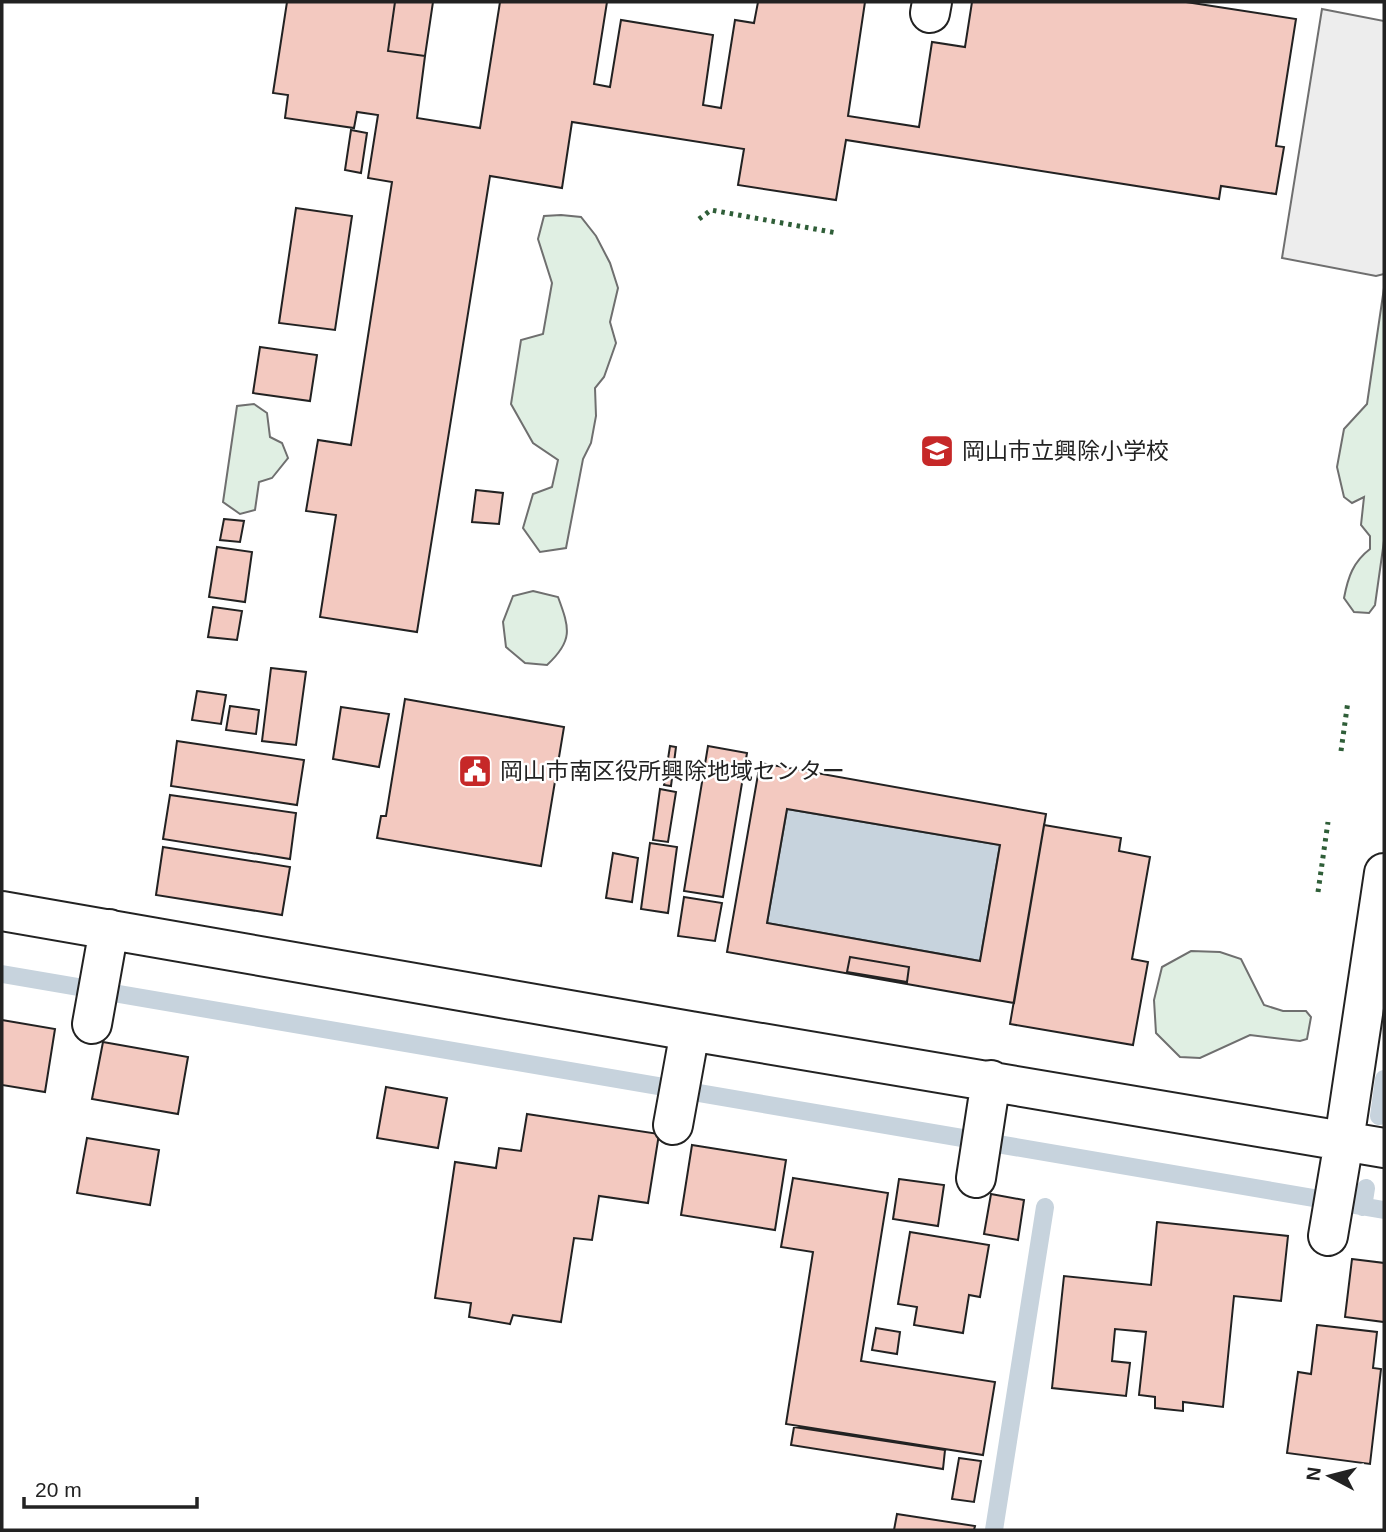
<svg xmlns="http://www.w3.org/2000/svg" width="1386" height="1532" font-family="Arial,'Noto Sans JP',sans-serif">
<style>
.green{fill:#e0efe3;stroke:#6f6f6f;stroke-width:2}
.parking{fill:#ededed;stroke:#6f6f6f;stroke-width:2}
.water{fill:#c7d3dd;stroke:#6f6f6f;stroke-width:2}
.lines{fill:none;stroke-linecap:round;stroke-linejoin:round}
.stream{stroke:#c7d3dd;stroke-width:18}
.building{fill:#f3c9c0;stroke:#222;stroke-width:2;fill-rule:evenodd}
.minor-casing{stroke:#222;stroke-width:42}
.minor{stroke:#fff;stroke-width:38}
.hedge{stroke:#2f5e38;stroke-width:5;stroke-dasharray:3.5 5;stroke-linecap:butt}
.labels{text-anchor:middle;stroke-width:5;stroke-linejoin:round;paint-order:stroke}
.poi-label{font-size:23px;fill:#222;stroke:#fff;text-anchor:start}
</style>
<rect width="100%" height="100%" fill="#fff"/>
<path class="green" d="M561,215L581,217L596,236L610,263L618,288L610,322L616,343L604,377L595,388L596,416L591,443L583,459L566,548L540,552L523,528L533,494L552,487L558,460L533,443L511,404L521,340L543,334L552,283L538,239L544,216Z
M1384,288V541L1375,605L1369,613L1354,612L1344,598C1348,577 1353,562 1370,549V536L1361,525L1364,497L1352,503L1344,497L1337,467L1344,429L1367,404Z
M254,404L267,413L270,437L282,443L288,458L272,478L259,482L255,510L240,514L223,502L237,406Z
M533,591L558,597C570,629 573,641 547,665L525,663L506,647L503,622L513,596Z
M1191,951L1220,952L1241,959L1264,1005L1283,1011H1306L1311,1017L1307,1039L1300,1041L1250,1035L1200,1058L1180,1057L1156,1033L1154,1000L1162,967Z"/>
<path class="parking" d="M1322,9L1384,21V274L1376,276L1282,258Z"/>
<path class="water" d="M787,809L1000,845L980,961L767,923Z"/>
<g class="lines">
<path class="stream" d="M2,974L1384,1210
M1379,1116L1384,1079
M1363,1207L1366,1188
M994,1530L1045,1207"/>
</g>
<path class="building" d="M287,2H395L388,51L425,56L417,118L480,128L500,2H607L594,84L610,87L621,20L713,35L703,105L721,108L735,20L754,23L758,2H865L848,116L919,127L932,42L965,47L972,2H1186L1296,19L1276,146L1284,147L1276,194L1221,186L1219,199L846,140L836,200L738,185L744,149L572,122L562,188L490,176L417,632L320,617L336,515L306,511L318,440L351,445L392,182L368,178L378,115L357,112L354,128L285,118L288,95L273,93Z
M395,2H433L425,56L388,51Z
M351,130L367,133L361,173L345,170Z
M296,208L352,216L335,330L279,323Z
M260,347L317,355L310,401L253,393Z
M476,490L503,493L499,524L472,522Z
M224,519L244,521L240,542L220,540Z
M217,547L252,552L245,602L209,597Z
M213,607L242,611L237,640L208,637Z
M271,668L306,672L296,745L262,741Z
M197,691L226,695L221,724L192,720Z
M405,699L564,727L541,866L377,838L381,816H386Z
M230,706L259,710L256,734L226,730Z
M341,707L389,714L379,767L333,759Z
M177,741L304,760L297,805L171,786Z
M670,746L676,747L671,786L664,785Z
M708,746L747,753L723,897L684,891Z
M760,763L1046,814L1014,1003L727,952ZM787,809L1000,845L980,961L767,923ZM850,957L909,967L907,982L847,972Z
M660,789L676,792L668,842L653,840Z
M170,795L296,813L290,859L163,839Z
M1044,825L1121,838L1119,851L1150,857L1132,959L1148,962L1133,1045L1010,1024Z
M650,843L677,847L668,913L641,909Z
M163,847L290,867L282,915L156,895Z
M613,853L638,858L632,902L606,898Z
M684,897L722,903L715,941L678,936Z
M850,957L909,967L907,982L847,972Z
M2,1020L55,1029L45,1092L2,1085Z
M103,1042L188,1057L178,1114L92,1099Z
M386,1087L447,1098L438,1148L377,1138Z
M527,1114L659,1134L648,1203L599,1196L592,1240L574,1238L561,1322L513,1315L510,1324L469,1317L471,1303L435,1298L455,1162L496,1168L499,1148L521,1151Z
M87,1138L159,1150L150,1205L77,1193Z
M692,1145L786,1160L775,1230L681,1215Z
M793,1178L888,1193L861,1361L995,1382L983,1455L786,1424L813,1252L781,1247Z
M899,1179L944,1185L938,1226L893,1219Z
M991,1194L1024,1200L1018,1240L984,1234Z
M1157,1222L1288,1236L1281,1301L1234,1296L1223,1407L1183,1402V1411L1155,1408V1397L1139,1395L1146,1332L1115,1329L1112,1361L1130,1363L1126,1396L1052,1388L1064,1276L1151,1285Z
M910,1232L989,1245L980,1297L969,1295L963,1333L914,1325L917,1307L898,1304Z
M1352,1259L1384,1263V1322L1345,1317Z
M1317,1325L1377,1332L1373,1368L1381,1369L1370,1464L1287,1453L1298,1372L1311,1374Z
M876,1328L900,1332L897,1354L872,1350Z
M794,1427L945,1450L943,1469L791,1445Z
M959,1458L981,1461L974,1502L952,1499Z
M897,1514L975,1526L974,1530H894Z"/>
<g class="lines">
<g class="minor-casing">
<path id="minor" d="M930,13L932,2
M2,911L690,1031L1384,1148
M92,1024L109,929
M673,1125L690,1031
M976,1178L991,1080
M1328,1236L1344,1141L1384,873"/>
</g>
<use href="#minor" class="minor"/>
<path class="hedge" d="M699,219L711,210L837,233
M1341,751L1348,701
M1318,892L1328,822"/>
</g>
<defs>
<g id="school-square" transform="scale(1.75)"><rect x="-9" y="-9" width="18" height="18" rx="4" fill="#c62828" stroke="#fff"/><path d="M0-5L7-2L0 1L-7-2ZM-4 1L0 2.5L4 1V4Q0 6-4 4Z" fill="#fff"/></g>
<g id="civic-square" transform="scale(1.75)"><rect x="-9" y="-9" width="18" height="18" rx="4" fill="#c62828" stroke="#fff"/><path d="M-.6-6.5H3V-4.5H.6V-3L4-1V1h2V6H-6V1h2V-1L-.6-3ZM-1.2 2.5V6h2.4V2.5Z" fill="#fff"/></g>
</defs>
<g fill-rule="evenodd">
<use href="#school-square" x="937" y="451"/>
<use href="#civic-square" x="475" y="771"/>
</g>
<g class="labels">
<g class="poi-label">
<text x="962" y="459">岡山市立興除小学校</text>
<text x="500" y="779">岡山市南区役所興除地域センター</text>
</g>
</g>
<rect width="1386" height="1532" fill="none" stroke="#222222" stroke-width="7"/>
<g transform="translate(1330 1476) rotate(277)" stroke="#ffffff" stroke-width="5" paint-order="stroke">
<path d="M0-5L12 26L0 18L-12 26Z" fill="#222222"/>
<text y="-10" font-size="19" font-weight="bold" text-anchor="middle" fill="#222222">N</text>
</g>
<path d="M24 1497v10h173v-10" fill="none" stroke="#222222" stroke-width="3.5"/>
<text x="35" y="1497" font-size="21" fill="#222222" stroke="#ffffff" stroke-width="5" paint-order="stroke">20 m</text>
</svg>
